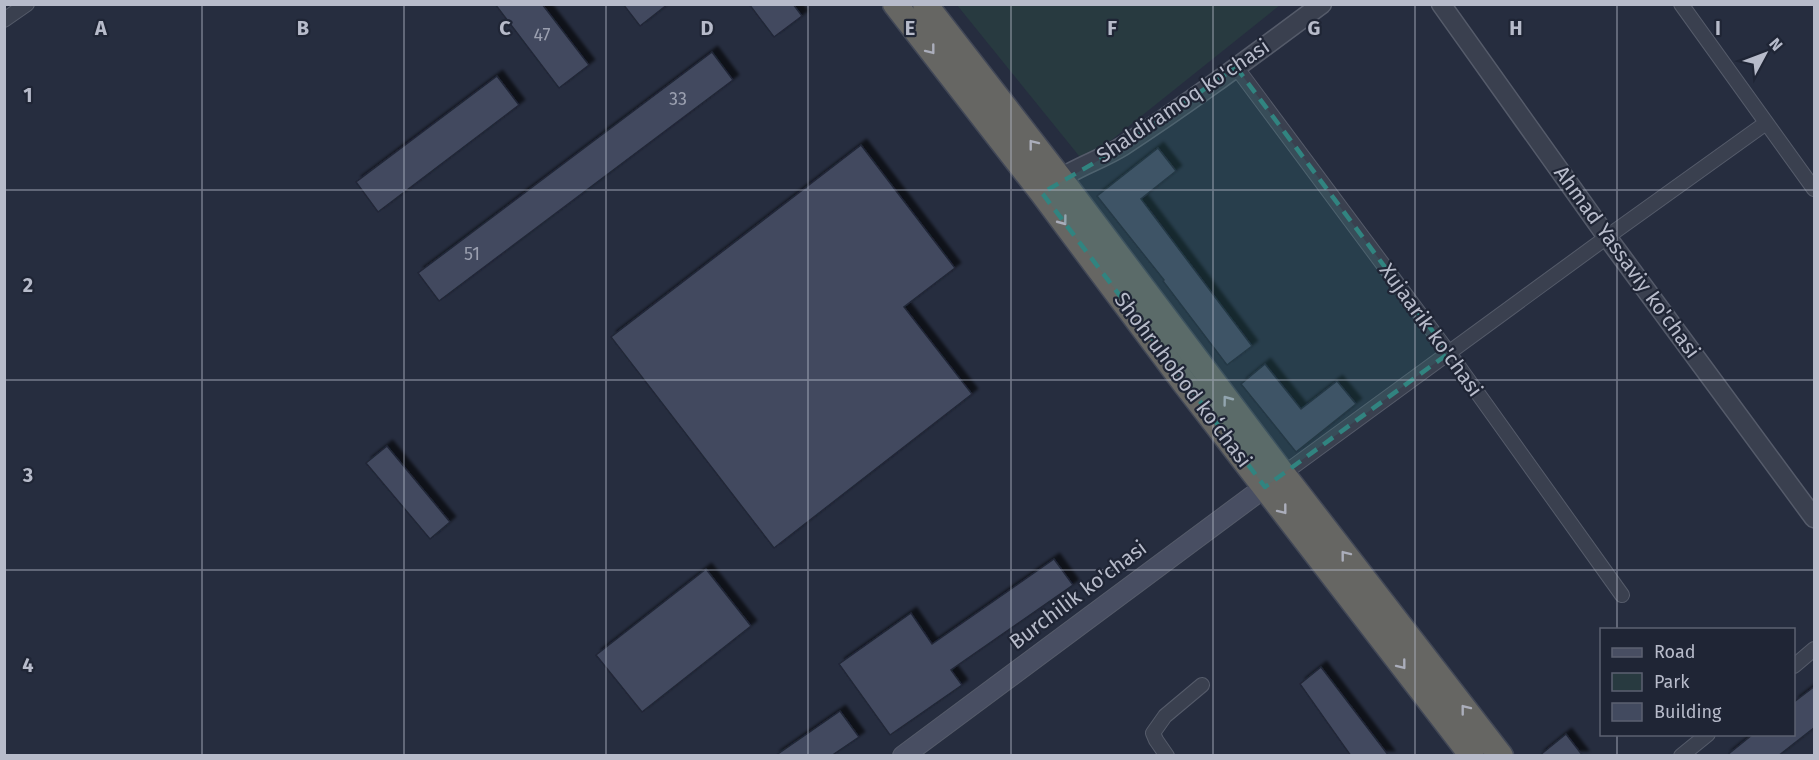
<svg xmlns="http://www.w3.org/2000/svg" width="1819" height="760" font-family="'Fira Sans',sans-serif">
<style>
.green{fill:#283a40}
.building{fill:#424a5f;stroke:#212737;stroke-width:1.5;filter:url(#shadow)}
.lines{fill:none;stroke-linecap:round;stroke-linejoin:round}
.minor-casing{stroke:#555b6a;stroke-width:16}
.tertiary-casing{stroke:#555b6a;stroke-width:21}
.secondary-casing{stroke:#555b6a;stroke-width:22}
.trunk-casing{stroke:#424857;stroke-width:27}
.minor{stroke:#3a404f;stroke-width:14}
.tertiary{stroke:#3a404f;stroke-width:18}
.secondary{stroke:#484e62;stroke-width:20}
.trunk{stroke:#666663;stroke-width:24}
.oneway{stroke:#abaebb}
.marked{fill:#318480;fill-opacity:0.2;stroke:#318480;stroke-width:4.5;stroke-dasharray:12 8;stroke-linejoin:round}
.grid{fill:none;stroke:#b7bbca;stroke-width:1.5;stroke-opacity:0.55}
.labels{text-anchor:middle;stroke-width:4.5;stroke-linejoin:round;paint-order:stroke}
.number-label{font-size:18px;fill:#9a9faf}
.street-label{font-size:21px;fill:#b7bbca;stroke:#1f2535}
.grid-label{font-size:20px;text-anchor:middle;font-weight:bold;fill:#b7bbca;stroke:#1f2535;stroke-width:4.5;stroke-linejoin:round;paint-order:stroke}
</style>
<defs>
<filter id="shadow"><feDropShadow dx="5.5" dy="-5.5" stdDeviation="1.5" flood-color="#0009"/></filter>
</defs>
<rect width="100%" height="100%" fill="#262d3f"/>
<path class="green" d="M957,5H1280L1084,162Z"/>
<path class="building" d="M495,4H542L589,65L559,88Z
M623,4H668L640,26Z
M749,4H793L802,16L774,37Z
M712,52L733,80L439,301L418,273Z
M497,76L519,105L378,212L356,182Z
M861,145L955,268L904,307L972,394L774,548L611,337Z
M1158,148L1176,171L1141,199L1252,346L1227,365L1163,281L1164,280L1097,196Z
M1265,364L1301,409L1337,381L1356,404L1296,452L1241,384Z
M387,446L450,522L430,539L366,463Z
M1054,559L1073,585L951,670L962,685L890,735L839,664L911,613L932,644Z
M706,569L751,626L642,712L596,655Z
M1321,667L1389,756H1351L1300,684Z
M1815,686V727L1778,756H1726L1752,735H1794V702Z
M840,711L859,737L831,756H775Z
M1566,734L1583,756H1539Z"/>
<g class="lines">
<g class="minor-casing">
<path id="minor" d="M1681,4L1814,189
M4,20L27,4
M1236,67L1449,353L1622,595
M1283,474L1607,237L1766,123
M1794,666L1814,649
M1167,756L1156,740L1153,733L1165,716L1202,685
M1681,756L1708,734"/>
</g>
<g class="tertiary-casing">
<path id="tertiary" d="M1441,4L1607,237L1814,518
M1050,186C1072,168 1099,161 1123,146C1191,102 1256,53 1322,4"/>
</g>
<g class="secondary-casing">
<path id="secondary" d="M903,756L1277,478"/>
</g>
<g class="trunk-casing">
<path id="trunk" d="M895,4L1042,193L1185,384L1472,756
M925,4L1060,178L1283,474L1501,756"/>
</g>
<use href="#minor" class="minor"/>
<use href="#tertiary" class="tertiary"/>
<use href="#secondary" class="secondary"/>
<use href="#trunk" class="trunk"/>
</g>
<defs><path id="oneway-chevron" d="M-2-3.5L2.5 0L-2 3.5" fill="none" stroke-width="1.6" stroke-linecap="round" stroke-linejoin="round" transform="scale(1.5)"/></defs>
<g class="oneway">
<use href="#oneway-chevron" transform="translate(931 50) rotate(52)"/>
<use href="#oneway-chevron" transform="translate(1033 144) rotate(-128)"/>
<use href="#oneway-chevron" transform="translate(1063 221) rotate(53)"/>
<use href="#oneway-chevron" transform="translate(1227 400) rotate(-127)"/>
<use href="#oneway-chevron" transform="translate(1283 510) rotate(52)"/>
<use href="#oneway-chevron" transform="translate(1345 555) rotate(-128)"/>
<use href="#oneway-chevron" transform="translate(1402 665) rotate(52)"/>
<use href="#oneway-chevron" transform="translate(1465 709) rotate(-128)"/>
</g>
<path class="marked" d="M1236,67L1449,353L1265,487L1042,193L1120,148Z"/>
<path class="grid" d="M202,4V756M404,4V756M606,4V756M808,4V756M1011,4V756M1213,4V756M1415,4V756M1617,4V630M4,190H1814M4,380H1814M4,570H1814M1617,734V756"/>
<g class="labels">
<g class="number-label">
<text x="542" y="41">47</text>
<text x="678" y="105">33</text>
<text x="472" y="260">51</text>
</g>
<g class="street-label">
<text transform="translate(1183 101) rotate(-34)" y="7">Shaldiramoq ko'chasi</text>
<text transform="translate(1627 262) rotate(54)" y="7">Ahmad Yassaviy ko'chasi</text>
<text transform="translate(1431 330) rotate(54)" y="7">Xujaarik ko'chasi</text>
<text transform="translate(1183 380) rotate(53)" y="7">Shohruhobod koʻchasi</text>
<text transform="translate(1078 595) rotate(-37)" y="7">Burchilik ko'chasi</text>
</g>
</g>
<g class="grid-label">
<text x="101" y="35">A</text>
<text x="303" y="35">B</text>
<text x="505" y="35">C</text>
<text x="707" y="35">D</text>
<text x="910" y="35">E</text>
<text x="1112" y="35">F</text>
<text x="1314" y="35">G</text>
<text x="1516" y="35">H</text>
<text x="1718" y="35">I</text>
<text x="28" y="102">1</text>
<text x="28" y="292">2</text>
<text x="28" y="482">3</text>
<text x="28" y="672">4</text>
</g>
<rect width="1819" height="760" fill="none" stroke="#b7bbca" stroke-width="12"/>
<rect x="1600" y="628" width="195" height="108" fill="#1f2535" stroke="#5c6171" stroke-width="1.5"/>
<rect x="1612" y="648" width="30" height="9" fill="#484e62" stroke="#5c6171" stroke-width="1.5"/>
<text x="1654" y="658" font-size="18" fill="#b7bbca">Road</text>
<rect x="1612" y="673" width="30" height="18" fill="#283a40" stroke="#5c6171" stroke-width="1.5"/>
<text x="1654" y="688" font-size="18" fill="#b7bbca">Park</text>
<rect x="1612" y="703" width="30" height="18" fill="#424a5f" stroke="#5c6171" stroke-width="1.5"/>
<text x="1654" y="718" font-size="18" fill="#b7bbca">Building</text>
<g transform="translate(1765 54) rotate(49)" stroke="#1f2535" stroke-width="4.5" paint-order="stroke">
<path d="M0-4.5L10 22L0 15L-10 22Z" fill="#b7bbca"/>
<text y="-9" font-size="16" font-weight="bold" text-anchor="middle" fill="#b7bbca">N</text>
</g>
</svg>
